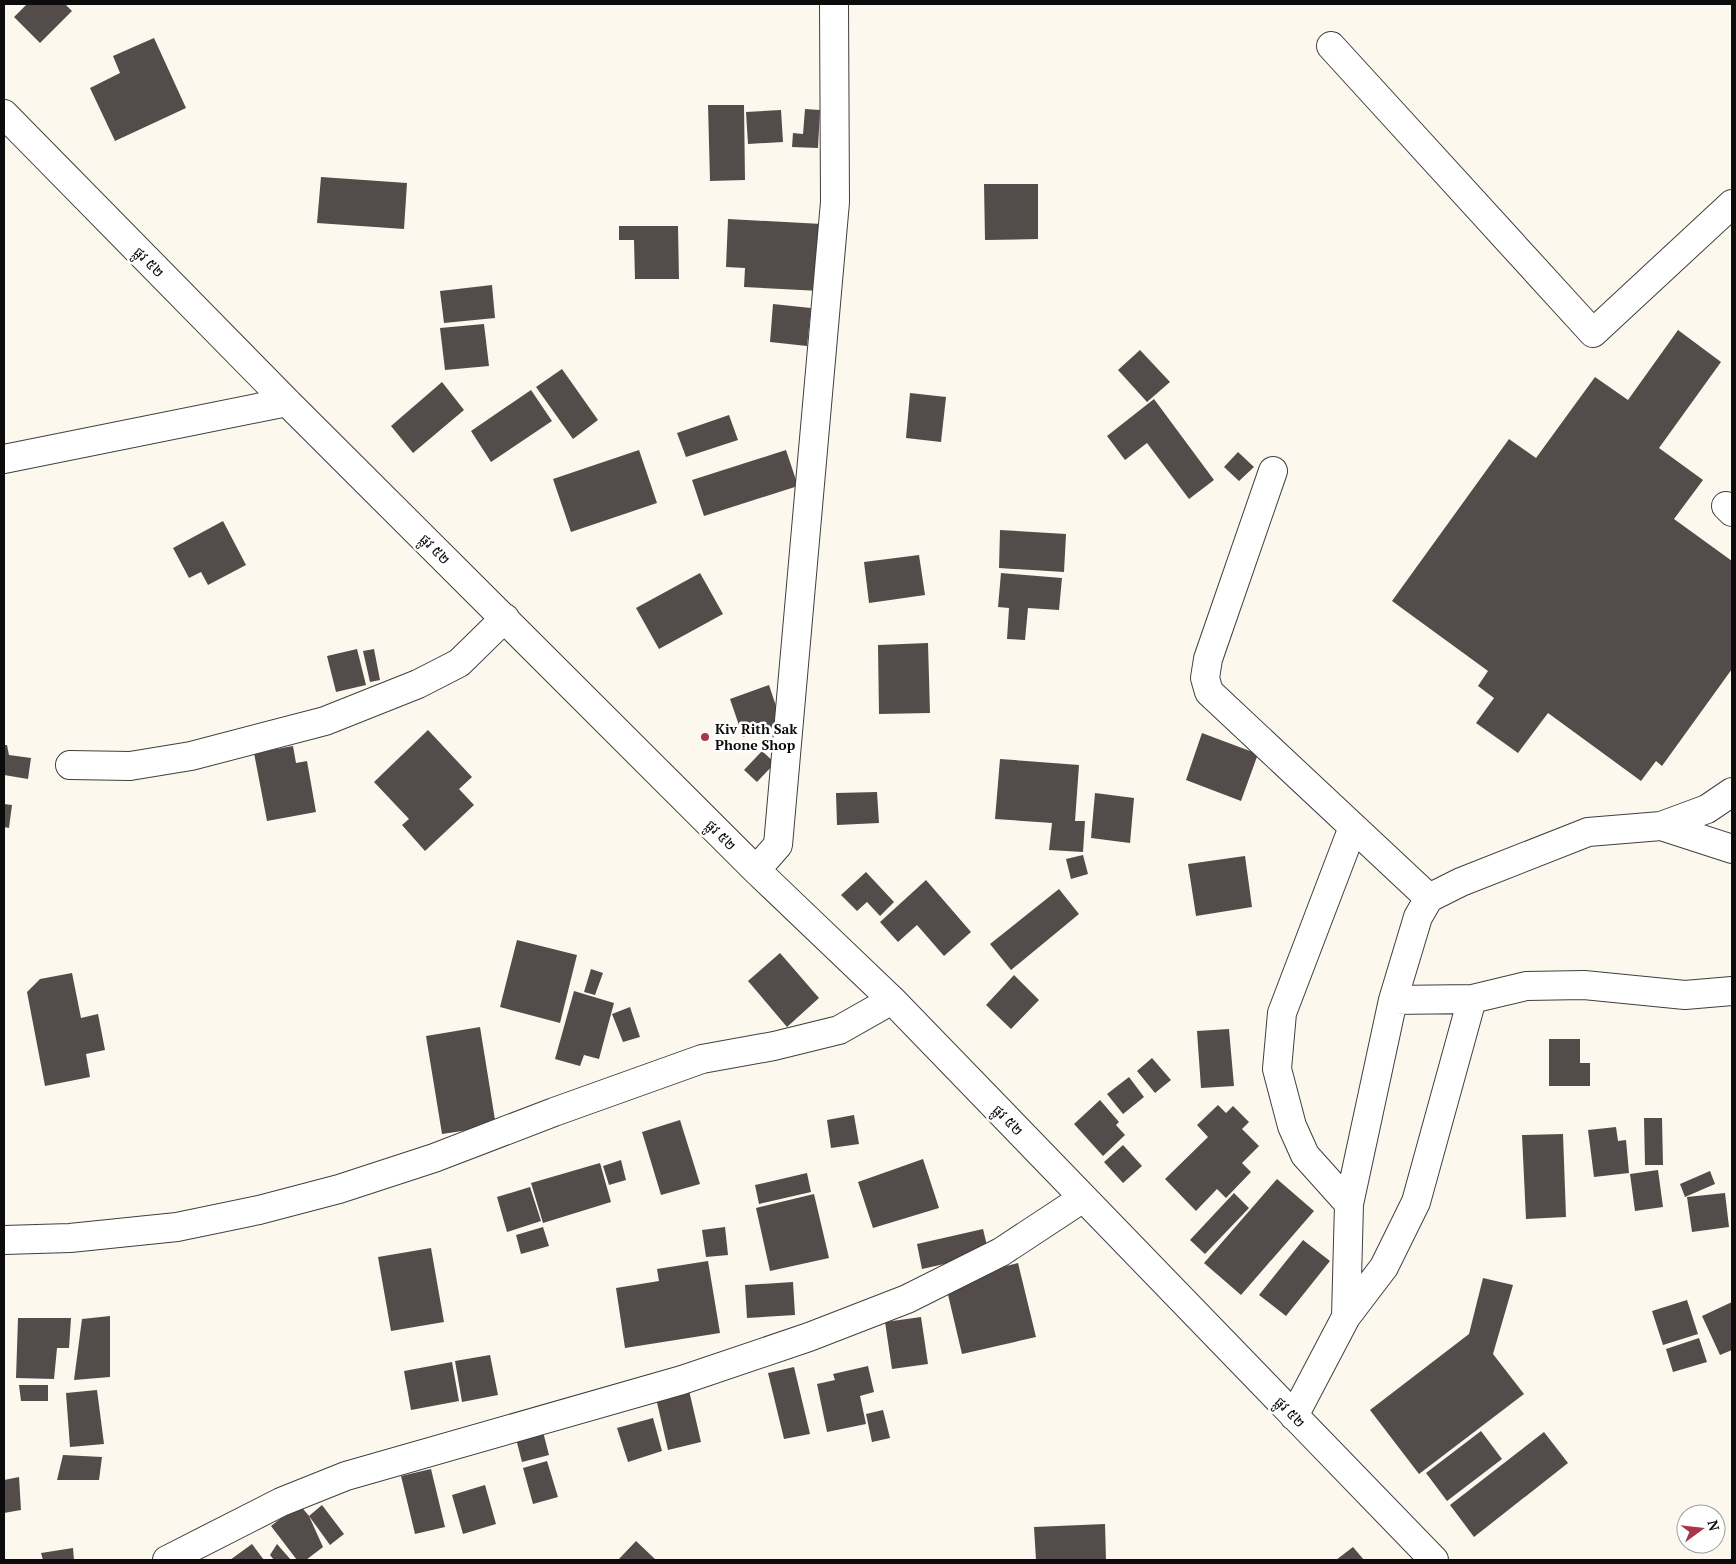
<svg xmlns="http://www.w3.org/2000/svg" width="1736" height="1564" font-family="'PT Serif','Noto Sans Khmer',serif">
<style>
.building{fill:#534c4a}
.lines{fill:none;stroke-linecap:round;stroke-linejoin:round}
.minor-casing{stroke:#3f3f3f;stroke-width:30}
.minor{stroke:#fff;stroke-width:28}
.poi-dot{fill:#aa3649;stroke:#fff;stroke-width:2}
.labels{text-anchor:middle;stroke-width:5;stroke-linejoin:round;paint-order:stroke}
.street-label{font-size:14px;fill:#0c0c0c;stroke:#fff}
.poi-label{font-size:14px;font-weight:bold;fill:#0c0c0c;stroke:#fff;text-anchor:start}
</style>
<rect width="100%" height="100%" fill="#fdf8ee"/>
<path class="building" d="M27,4H65L72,11L40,43L14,17Z
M154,38L186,108L115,141L90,88L120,73L113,56Z
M708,105H744L745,180L710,181Z
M805,109L820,110L818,148L792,147L793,133L803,134Z
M781,110L783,142L748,144L746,112Z
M321,177L407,183L404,229L317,223Z
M984,184H1038V239L985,240Z
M728,219L822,224L820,291L744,287L745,268L726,267Z
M619,226H678L679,279H635L634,240H619Z
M492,285L495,318L444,323L440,291Z
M773,304L811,308L807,346L770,342Z
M484,324L489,366L445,370L440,328Z
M1678,330L1721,362L1659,448L1703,480L1674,519L1732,561V669L1662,766L1656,761L1641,781L1548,713L1518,753L1476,723L1494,698L1478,686L1488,671L1392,601L1509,439L1536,458L1595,377L1628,400Z
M1140,350L1170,382L1147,402L1118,370Z
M562,369L598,420L573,439L536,387Z
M442,382L464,410L413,453L391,426Z
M531,390L552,421L491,462L471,431Z
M910,393L946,397L941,442L906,438Z
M1154,399L1214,480L1189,499L1147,443L1125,460L1107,436Z
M729,415L738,440L686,457L677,433Z
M639,450L657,503L571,532L553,479Z
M786,450L798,486L704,516L692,480Z
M1238,452L1254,467L1239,481L1224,467Z
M223,521L246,565L208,585L201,572L189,578L173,548Z
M1000,530L1066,534L1064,572L999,568Z
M919,555L925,595L869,603L864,562Z
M700,573L723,614L659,649L636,608Z
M1001,573L1062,578L1059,610L1028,608L1025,640L1007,639L1009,608L998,607Z
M928,643L930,713L879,714L878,645Z
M357,649L366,685L336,692L327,656Z
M374,649L380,680L370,682L363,651Z
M769,685L782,724L743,737L730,699Z
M428,730L472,777L459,789L474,805L425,851L402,825L409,819L374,782Z
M1202,733L1258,754L1241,801L1186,780Z
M4,745H7L9,755L31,758L28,779L4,775Z
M293,746L296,763L307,761L316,812L267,821L254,753Z
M762,751L775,763L757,782L744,770Z
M1000,759L1079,765L1075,821H1085L1083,852L1049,850L1052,823L995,819Z
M877,792L879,823L837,825L836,793Z
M1095,793L1134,798L1130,843L1091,838Z
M4,804L12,805L9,828L4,827Z
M1083,855L1088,874L1071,879L1066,859Z
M1245,856L1252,907L1196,916L1188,864Z
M866,872L894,902L880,916L867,902L857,911L841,895Z
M926,880L971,932L944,956L917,925L898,942L880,922Z
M1059,889L1079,914L1011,970L990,944Z
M517,940L577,955L560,1023L500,1007Z
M780,953L819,998L787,1027L748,981Z
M591,969L603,973L595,995L584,992Z
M72,973L81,1018L98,1014L105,1050L86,1054L90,1077L45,1086L27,992L40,979Z
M1014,975L1039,1000L1011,1029L986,1005Z
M574,991L614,1003L599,1059L584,1055L580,1066L555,1059Z
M630,1007L640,1037L623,1042L612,1014Z
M480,1027L496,1126L442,1134L426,1036Z
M1229,1029L1234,1086L1201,1088L1197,1031Z
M1549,1039H1580V1063H1590V1086H1549Z
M1152,1058L1171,1080L1155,1093L1137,1071Z
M1129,1077L1144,1097L1123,1114L1107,1094Z
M1100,1100L1119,1122L1116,1125L1125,1135L1103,1156L1074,1124Z
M1218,1105L1226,1113L1233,1106L1249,1122L1242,1129L1259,1146L1242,1163L1251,1172L1226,1198L1217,1189L1196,1211L1165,1179L1208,1137L1197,1125Z
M854,1115L859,1144L831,1148L827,1120Z
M1644,1118H1662L1663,1165H1645Z
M680,1120L700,1184L661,1195L642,1132Z
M1616,1127L1618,1141L1626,1140L1629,1173L1594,1177L1588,1130Z
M1563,1134L1566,1217L1526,1219L1522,1135Z
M1123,1145L1142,1166L1123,1183L1104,1162Z
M923,1159L939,1208L873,1228L858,1182Z
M621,1160L626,1180L609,1185L603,1166Z
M600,1163L611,1202L543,1223L531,1183Z
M1658,1170L1663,1207L1635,1211L1630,1174Z
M1710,1171L1715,1184L1685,1197L1680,1184Z
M807,1173L811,1192L759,1204L755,1185Z
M1277,1179L1314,1211L1241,1295L1204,1263Z
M530,1187L541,1221L507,1232L497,1197Z
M1234,1193L1249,1208L1205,1254L1190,1240Z
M1725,1193L1729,1227L1692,1232L1687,1197Z
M814,1194L829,1258L770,1271L756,1208Z
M543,1227L549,1246L521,1254L516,1235Z
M725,1227L728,1255L706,1257L702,1230Z
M983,1229L989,1254L922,1269L917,1244Z
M1303,1240L1330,1261L1286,1316L1259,1295Z
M431,1248L444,1322L391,1331L378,1257Z
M708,1261L720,1333L625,1348L616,1288L659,1281L657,1269Z
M1018,1263L1036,1337L962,1354L945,1282Z
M1483,1278L1513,1285L1493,1354L1524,1394L1419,1474L1370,1410L1469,1334Z
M793,1282L795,1315L747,1318L745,1285Z
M1687,1300L1698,1334L1663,1345L1652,1311Z
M1732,1302V1350L1720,1355L1702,1316Z
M110,1316V1377L74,1380L82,1319Z
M921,1317L928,1364L892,1369L885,1322Z
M18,1318H71L69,1348H57L54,1379L16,1378Z
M1699,1338L1707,1362L1673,1372L1666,1349Z
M490,1355L498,1395L462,1402L455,1361Z
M452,1362L459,1401L411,1410L404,1371Z
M868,1366L874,1392L860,1396L866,1424L827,1432L817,1384L835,1380L833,1374Z
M794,1367L810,1434L784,1439L768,1373Z
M19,1385H48V1401H21Z
M688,1386L701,1442L668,1450L655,1394Z
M97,1390L104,1444L70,1447L66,1393Z
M883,1410L890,1438L872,1442L866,1414Z
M653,1418L662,1451L628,1462L617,1428Z
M541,1424L549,1455L522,1462L514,1431Z
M1481,1431L1502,1459L1447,1501L1426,1473Z
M1544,1432L1568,1463L1474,1537L1450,1505Z
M63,1455L102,1457L99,1480H57Z
M547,1461L558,1497L533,1504L523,1468Z
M431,1469L445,1527L415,1534L401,1476Z
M19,1477L21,1510L4,1513V1480Z
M485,1485L496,1524L463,1534L452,1495Z
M299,1504L309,1516L322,1505L344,1534L330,1545L309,1516L323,1547L306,1560H297L271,1526Z
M1105,1524L1106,1560H1036L1034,1527Z
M636,1541L656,1560H618Z
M252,1544L264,1560H230Z
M277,1544L291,1560H274L270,1555Z
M1353,1547L1364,1560H1336Z
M73,1548L74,1560H43L41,1553Z"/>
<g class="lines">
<g class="minor-casing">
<path id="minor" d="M1331,46L1593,333L1732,204
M4,114L287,402L756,870L892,1000L1434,1560
M4,459L287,402
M1273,471L1208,659L1205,678L1209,692L1429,898
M1726,506L1732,512
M70,765L130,766L191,756L325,721L418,684L459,663L505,618
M1661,826L1732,849
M756,870L778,845L835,202L834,4
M1393,1000L1472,999
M1349,1204L1305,1155L1292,1126L1277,1069L1282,1013L1353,827
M4,1240L70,1238L177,1227L259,1210L339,1189L434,1158L554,1112L702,1059L774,1046L839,1030L892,1000
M1346,1317L1349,1204L1393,1000L1418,917L1429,898L1461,882L1588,832L1661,826L1707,809L1732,792
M1294,1416L1346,1317L1384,1267L1416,1202L1472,999L1526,986L1584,985L1685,995L1732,991
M167,1560L281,1502L346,1476L682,1380L809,1337L907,1299L1001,1252L1083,1198"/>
</g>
<use href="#minor" class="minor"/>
</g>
<circle class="poi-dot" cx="705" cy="737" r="5"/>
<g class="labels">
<g class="street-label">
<text transform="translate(149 262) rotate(45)" y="5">ផ្លូវ ៥២</text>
<text transform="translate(435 549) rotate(45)" y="5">ផ្លូវ ៥២</text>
<text transform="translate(721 835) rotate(45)" y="5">ផ្លូវ ៥២</text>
<text transform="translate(1008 1120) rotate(46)" y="5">ផ្លូវ ៥២</text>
<text transform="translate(1290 1412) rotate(46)" y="5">ផ្លូវ ៥២</text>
</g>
<g class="poi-label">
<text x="715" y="734">Kiv Rith Sak<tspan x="715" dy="16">Phone Shop</tspan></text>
</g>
</g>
<rect width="1736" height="1564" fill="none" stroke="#0c0c0c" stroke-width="10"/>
<g transform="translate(1701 1529) rotate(75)"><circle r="24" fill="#ffffff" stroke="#9e9e9e"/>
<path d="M0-4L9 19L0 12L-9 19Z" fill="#aa3649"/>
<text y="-8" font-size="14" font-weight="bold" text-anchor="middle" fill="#0c0c0c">N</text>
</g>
</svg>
